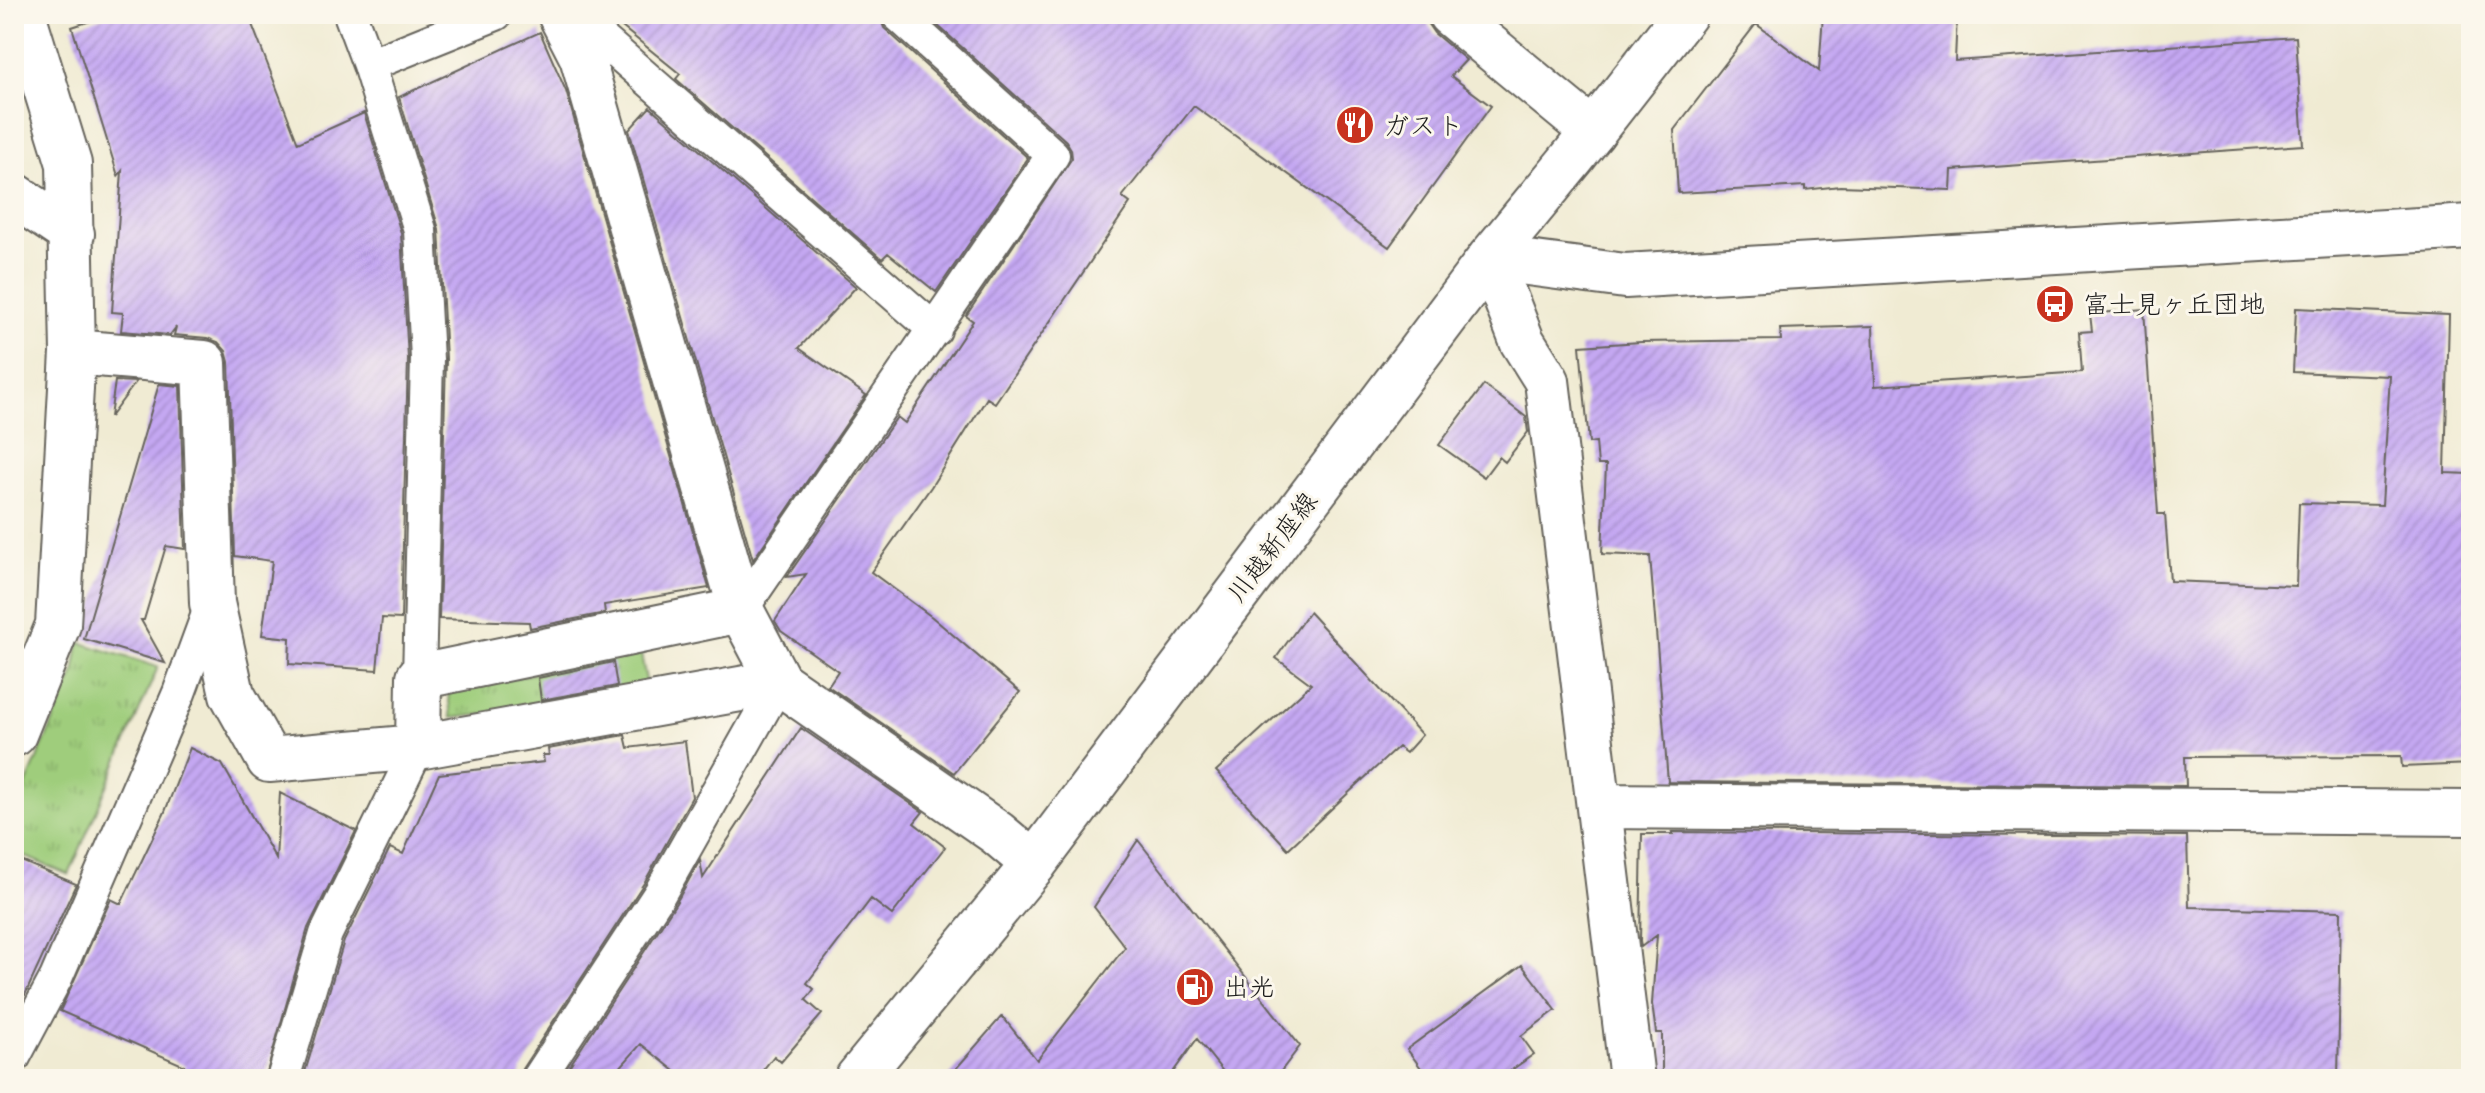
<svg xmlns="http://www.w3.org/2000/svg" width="2485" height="1093" font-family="Pangolin,'Klee One',sans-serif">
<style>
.park{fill:url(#park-tufts);stroke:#5e744c;stroke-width:2}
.building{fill:url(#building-hatch)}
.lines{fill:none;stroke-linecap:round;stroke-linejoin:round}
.lane-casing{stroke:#66645c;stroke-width:36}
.street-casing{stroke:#66645c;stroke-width:48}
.secondary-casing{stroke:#66645c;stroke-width:48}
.lane{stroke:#fff;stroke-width:32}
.street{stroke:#fff;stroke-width:44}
.secondary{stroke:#fff;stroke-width:44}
.labels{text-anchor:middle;stroke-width:6;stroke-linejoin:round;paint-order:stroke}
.poi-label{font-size:26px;fill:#1c1c1c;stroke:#fbf7ec;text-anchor:start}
.street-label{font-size:26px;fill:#1c1c1c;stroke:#fbf7ec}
</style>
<defs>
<pattern id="park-tufts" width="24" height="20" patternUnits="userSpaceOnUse" patternTransform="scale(2)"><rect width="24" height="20" fill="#9fcd7b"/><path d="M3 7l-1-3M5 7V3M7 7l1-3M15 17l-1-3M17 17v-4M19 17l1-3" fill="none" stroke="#88af6a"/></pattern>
<pattern id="building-hatch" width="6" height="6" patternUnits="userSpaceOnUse" patternTransform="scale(2)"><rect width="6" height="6" fill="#c4a7f2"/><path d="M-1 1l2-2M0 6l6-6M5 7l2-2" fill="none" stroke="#a88fcf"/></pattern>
</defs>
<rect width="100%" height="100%" fill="#fbf7ec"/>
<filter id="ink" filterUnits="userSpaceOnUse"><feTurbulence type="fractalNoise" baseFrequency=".0125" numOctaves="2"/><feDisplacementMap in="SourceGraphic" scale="16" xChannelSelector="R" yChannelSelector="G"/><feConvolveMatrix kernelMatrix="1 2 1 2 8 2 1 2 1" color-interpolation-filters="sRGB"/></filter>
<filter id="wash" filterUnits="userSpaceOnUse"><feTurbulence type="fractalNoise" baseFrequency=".006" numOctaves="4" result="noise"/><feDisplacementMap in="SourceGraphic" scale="32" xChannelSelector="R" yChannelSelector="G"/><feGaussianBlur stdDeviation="1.8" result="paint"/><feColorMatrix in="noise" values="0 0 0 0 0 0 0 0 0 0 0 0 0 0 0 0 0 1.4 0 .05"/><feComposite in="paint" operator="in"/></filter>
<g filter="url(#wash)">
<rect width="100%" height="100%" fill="#f0ebd3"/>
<path class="park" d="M79,642L158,667L69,875L14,852V812L74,674Z
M640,649L649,696L451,718L448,693Z"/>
<g id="blocks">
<path class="building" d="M112,14H248L298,143L364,113L401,233L408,359L401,619L382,618L377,670L289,664L290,638L262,635L272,561L235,556L229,362L226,351L218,342L207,338L174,335L176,327L170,335L121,331L123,313L112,312L122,171L118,176L72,27Z
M606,14H879L884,28L1028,158L936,292L888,253L882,259L676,79L680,74Z
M925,14H1426L1427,23L1434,33L1466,60L1451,76L1491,106L1389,247L1194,106L1122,197L1130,203L995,403L987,398L931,487L871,572L932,617L1020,692L954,773L828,686L838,671L781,631L775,621L806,574L787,577L897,417L905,423L973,321L966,316L1072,158L1071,149L1066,141Z
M1823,14H1957L1955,61L2296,37L2303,145L1952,170L1951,190L1840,186L1805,190V186L1678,193L1674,130L1756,24L1819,71Z
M540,32L566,91L709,588L604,605L605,613L530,628L529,622L439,619L446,359L439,229L399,97Z
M650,107L856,287L799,348L866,395L753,560L629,130Z
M2296,308L2449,315L2445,473L2471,474V764L2402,767L2401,756L2185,757L2186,786L1668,782L1650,556L1602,554L1606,465H1598L1596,442L1589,443L1580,346L1641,342L1781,340L1780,329L1873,326L1875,386L2082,372L2079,332L2092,331L2090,314L2144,309L2158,514H2165L2170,581L2296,586L2299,503L2382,505L2390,376L2293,372Z
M115,381L136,382L110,417Z
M159,384L180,386L185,549L166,546L144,620H141L165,663L84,639Z
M1484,385L1526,417L1528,432L1505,462L1499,457L1484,477L1439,445Z
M1309,612L1422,735L1406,753L1398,747L1288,849L1216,771L1311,684L1276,658Z
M613,662L617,686L541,700L538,678Z
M801,728L923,812L914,823L945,847L892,915L871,899L807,983L814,989L806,1000L822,1014L781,1062L774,1056L756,1079H685L641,1044L610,1079H561L676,903L700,860L703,878Z
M625,735L628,748L685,741L692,797L644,883L522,1069L519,1079H303L344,941L390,848L403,854L439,774L544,762L543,755H549L548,749Z
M190,748L222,764L276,859L280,793L356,831L308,928L265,1079H181L185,1066L60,1011L111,899L121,904L164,814Z
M1672,832L2187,836L2189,907L2341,911L2338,1079H1662V1033H1656L1652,1004L1657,935L1641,947L1640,942L1642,834H1673Z
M1138,840L1300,1046L1275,1079H1229L1197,1039L1168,1079H947L1002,1016L1037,1060L1125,947L1094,907Z
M14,858L76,884L25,995L14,990Z
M1522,965L1556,1010L1521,1036L1534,1054L1499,1079H1429L1407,1049Z"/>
</g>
</g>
<g filter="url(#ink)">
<use href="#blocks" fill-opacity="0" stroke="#66645c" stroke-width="2"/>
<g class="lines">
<g class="lane-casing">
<path id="lane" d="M350,14L369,65L420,230L427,359L419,677
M573,14L935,330
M369,65L496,14
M741,610L1053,155L897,14
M14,1057L56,978L179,693L212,603
M283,1079L326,934L418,747
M538,1079L660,893L779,682"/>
</g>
<g class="street-casing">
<path id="street" d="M560,14L582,57L741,610L779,682L997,833L1034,864
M1450,14L1593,132
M14,195L72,234
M1490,258L1522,341L1547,381L1632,1079
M73,352L204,363L212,603L232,694L269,760L418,747
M741,610L419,677L418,747L779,682
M14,734L58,625L73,352L69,164L23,14
M1599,806L2471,813"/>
</g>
<g class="secondary-casing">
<path id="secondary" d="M1490,258L1625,276L2471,227
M857,1079L1034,864L1490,258L1574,156L1685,14"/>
</g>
<use href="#lane" class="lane"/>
<use href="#street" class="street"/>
<use href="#secondary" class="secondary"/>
</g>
</g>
<defs>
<g id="restaurant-disc" transform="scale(2)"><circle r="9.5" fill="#c8321e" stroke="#fbf7ec"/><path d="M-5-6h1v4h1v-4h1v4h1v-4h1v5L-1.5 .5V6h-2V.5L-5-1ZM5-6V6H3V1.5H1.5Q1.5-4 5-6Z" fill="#fff"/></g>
<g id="bus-disc" transform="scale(2)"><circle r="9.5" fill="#c8321e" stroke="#fbf7ec"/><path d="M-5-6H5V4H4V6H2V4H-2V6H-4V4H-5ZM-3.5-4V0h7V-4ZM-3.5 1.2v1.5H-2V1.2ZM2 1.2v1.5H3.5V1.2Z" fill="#fff"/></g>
<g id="fuel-disc" transform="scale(2)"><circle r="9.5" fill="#c8321e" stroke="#fbf7ec"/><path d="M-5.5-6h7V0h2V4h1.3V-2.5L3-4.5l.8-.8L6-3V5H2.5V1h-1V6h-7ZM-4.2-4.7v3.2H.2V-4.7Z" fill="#fff"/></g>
</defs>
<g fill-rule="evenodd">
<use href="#restaurant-disc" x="1355" y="125"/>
<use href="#bus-disc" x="2055" y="304"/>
<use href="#fuel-disc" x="1195" y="987"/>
</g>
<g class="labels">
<g class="poi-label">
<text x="1383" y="134">ガスト</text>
<text x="2083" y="313">富士見ヶ丘団地</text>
<text x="1223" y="996">出光</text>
</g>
<g class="street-label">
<text transform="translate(1272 547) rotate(-53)" y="9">川越新座線</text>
</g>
</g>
<rect width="2485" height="1093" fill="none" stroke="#fbf7ec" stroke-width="48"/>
</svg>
